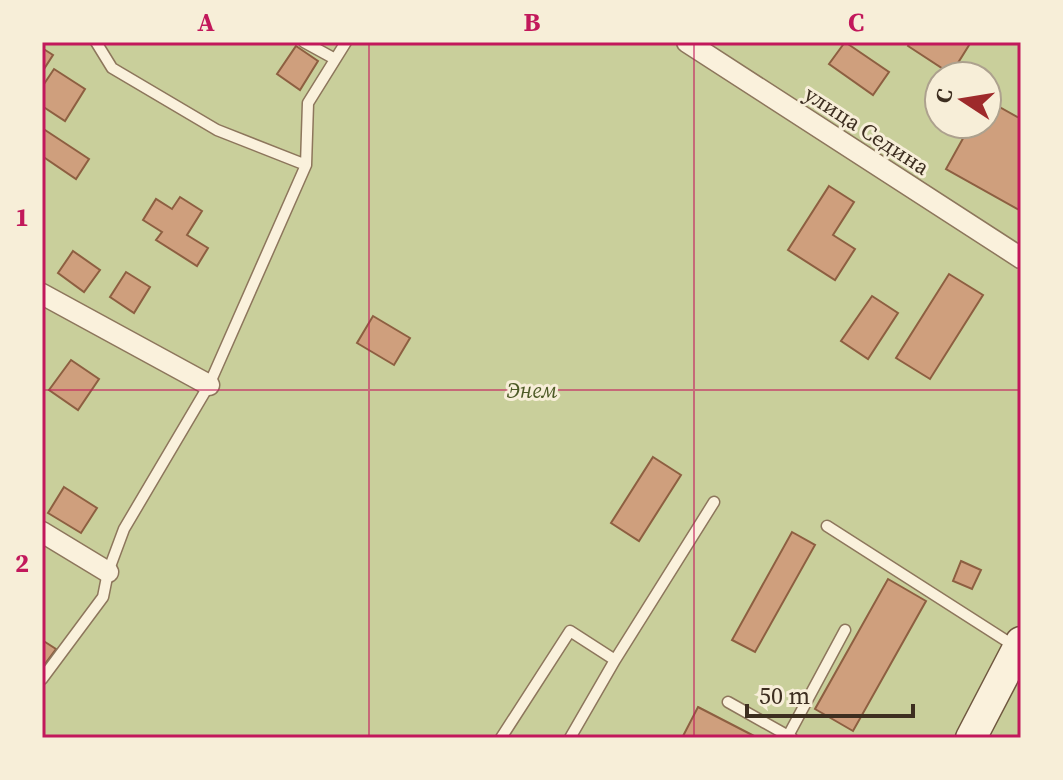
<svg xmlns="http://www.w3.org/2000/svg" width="1063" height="780" font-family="'Source Serif 4',serif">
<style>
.green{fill:#c9cf9b;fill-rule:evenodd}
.building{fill:#cf9f7d;stroke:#8d5f41;stroke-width:2}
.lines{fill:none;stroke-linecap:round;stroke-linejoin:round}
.lane-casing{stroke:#8d765c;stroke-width:13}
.street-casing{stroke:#8d765c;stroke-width:23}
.secondary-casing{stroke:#6f573f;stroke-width:33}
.lane{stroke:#faf1dc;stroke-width:10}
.street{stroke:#faf1dc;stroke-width:20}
.secondary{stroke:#faf1dc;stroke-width:30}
.grid{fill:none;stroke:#c2185b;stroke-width:2;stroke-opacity:0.55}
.labels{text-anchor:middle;stroke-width:6;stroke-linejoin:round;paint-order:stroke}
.street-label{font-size:22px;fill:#3d2e20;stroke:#f7eed8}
.park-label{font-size:22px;font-style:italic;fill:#4d5a26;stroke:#f7eed8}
.neatline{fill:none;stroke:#c2185b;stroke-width:3}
.grid-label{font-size:26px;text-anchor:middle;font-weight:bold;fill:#c2185b}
</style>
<rect width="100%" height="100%" fill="#f0e4c8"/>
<path class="green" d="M42,42H1021V738H42ZM939,76H987V124H939Z"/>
<path class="building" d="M845,42L889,72L873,95L829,64Z
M910,42H971L951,74L908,46Z
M296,46L318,61L300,90L277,74Z
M42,48L53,55L42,72Z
M54,69L85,89L65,121L42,106V87Z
M987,100L1021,119V211L946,169L971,124H987Z
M42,128L89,159L76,179L42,156Z
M829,186L854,202L833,235L855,249L835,280L788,250Z
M180,197L202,211L187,235L208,248L197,266L156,240L162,232L143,220L156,199L172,209Z
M73,251L100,270L84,292L58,273Z
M126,272L150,287L134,313L110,297Z
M949,274L983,295L930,379L896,358Z
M872,296L898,313L868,359L841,341Z
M373,316L410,338L394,365L357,343Z
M71,360L99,379L78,410L49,390Z
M653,457L681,475L639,541L611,523Z
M64,487L97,508L81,533L48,513Z
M792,532L815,545L755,652L732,640Z
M961,561L981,570L972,589L953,581Z
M888,579L926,601L853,731L815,709Z
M42,640L56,649L42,668Z
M698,707L758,738H682Z"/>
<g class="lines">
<g class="lane-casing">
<path id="lane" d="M96,42L112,68L217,130L306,165
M304,42L335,59
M827,526L1016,647
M42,679L103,597L108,572L124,529L209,385L306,165L308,103L346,42
M728,702L792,738
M788,736L845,630
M501,738L570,631L615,660
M570,738L615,660L714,502"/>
</g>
<g class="street-casing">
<path id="street" d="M687,42L1021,258
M42,294L209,385
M42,532L108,572"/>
</g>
<g class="secondary-casing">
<path id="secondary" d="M971,738L1021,642"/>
</g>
<use href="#lane" class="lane"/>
<use href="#street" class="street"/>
<use href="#secondary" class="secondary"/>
</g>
<path class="grid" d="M369,42V738M694,42V738M42,390H1021"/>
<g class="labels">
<g class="street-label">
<text transform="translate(867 130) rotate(33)" y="8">улица Седина</text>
</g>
<g class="park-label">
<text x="532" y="398">Энем</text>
</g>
</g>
<rect width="1063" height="780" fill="none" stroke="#f7eed8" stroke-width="88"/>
<g transform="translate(963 100) rotate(282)"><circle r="38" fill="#f7eed8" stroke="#ada18e" stroke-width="2"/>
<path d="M0-6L14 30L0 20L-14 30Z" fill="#9e2a2b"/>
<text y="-12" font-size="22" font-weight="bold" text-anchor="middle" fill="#3d2e20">С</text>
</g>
<path d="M747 704v12h166v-12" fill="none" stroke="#3d2e20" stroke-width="4"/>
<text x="759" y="704" font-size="24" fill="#3d2e20" stroke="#f7eed8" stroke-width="6" paint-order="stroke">50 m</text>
<rect x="44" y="44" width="975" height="692" class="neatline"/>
<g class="grid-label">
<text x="206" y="31">A</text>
<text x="532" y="31">B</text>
<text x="856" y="31">C</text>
<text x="22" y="226">1</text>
<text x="22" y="572">2</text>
</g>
</svg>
